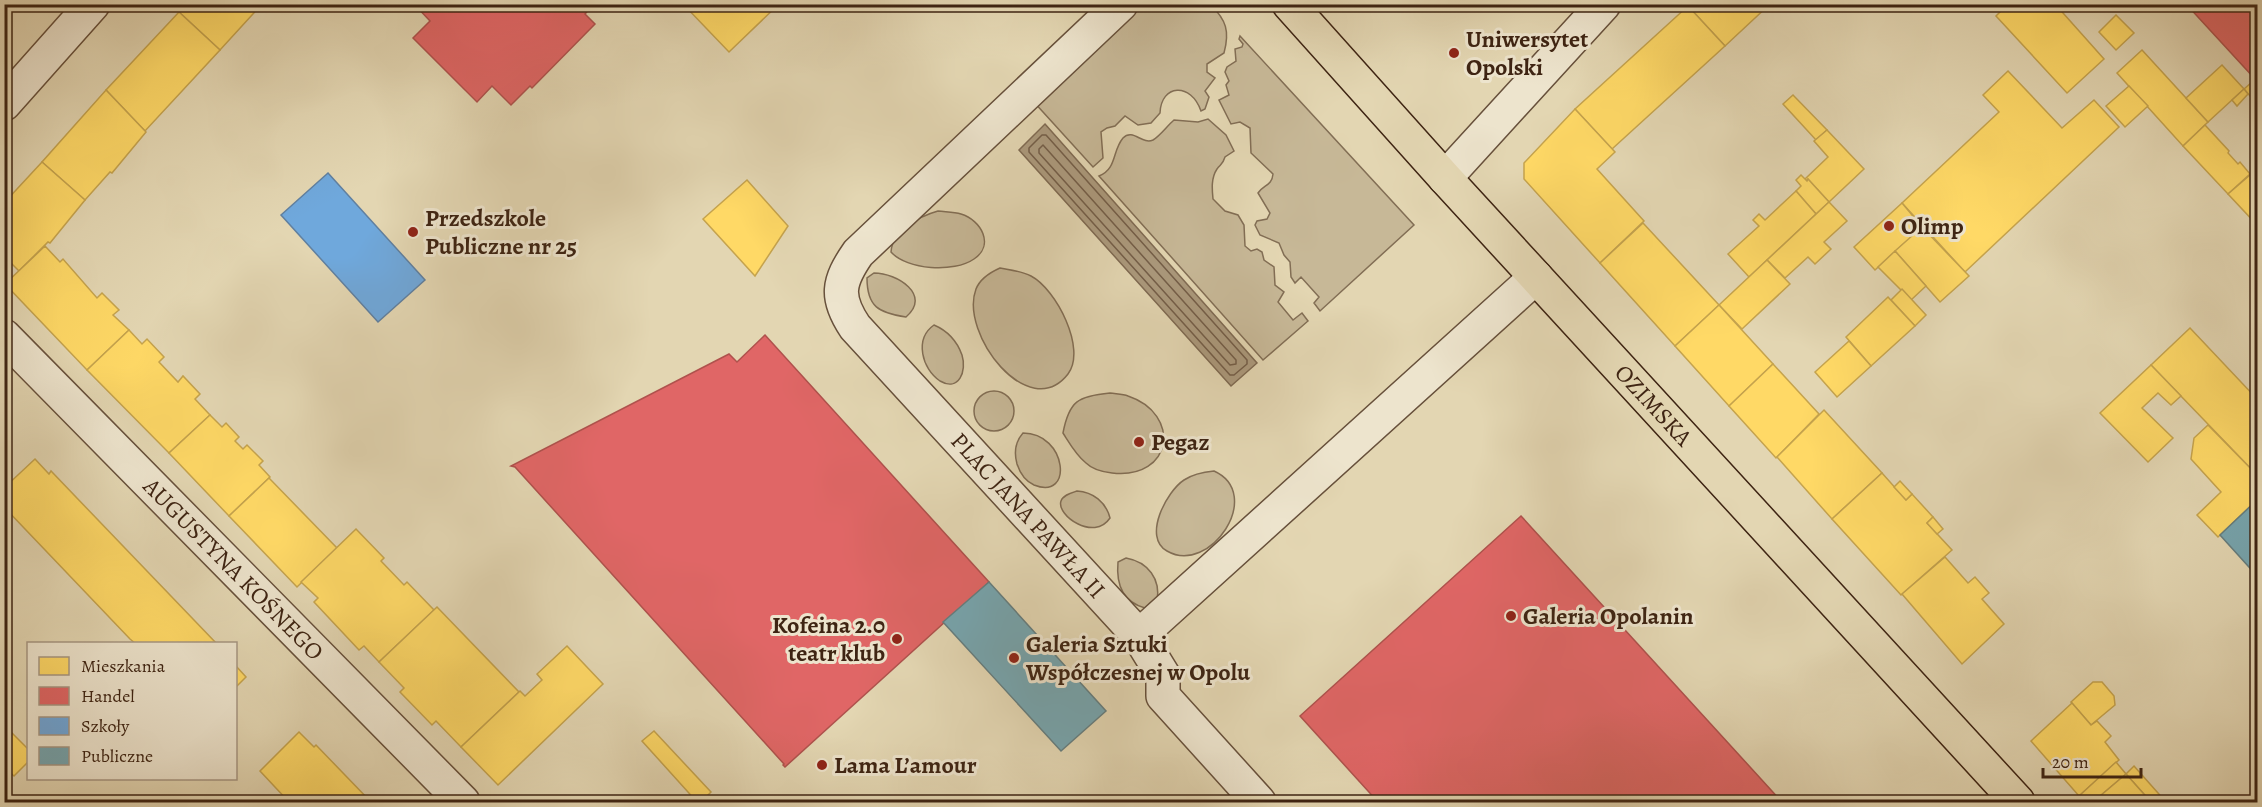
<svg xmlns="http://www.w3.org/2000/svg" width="2262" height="807" font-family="Alegreya,serif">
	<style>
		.green { fill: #c7b897; stroke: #826e55; stroke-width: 1.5 }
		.water { fill: #ab997c; stroke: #7f6a52; stroke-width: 1.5 }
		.homes { fill: #ffd966; stroke: #c5a34d; stroke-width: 1.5 }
		.shops { fill: #e06666; stroke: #af524d; stroke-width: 1.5 }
		.schools { fill: #6fa8dc; stroke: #6080a0; stroke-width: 1.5 }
		.public { fill: #76a5af; stroke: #657e80; stroke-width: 1.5 }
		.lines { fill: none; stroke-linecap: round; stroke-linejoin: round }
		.shore { stroke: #745e48; stroke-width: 1.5 }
		.minor-casing { stroke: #67503b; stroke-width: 36 }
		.major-casing { stroke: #3e2413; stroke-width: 36 }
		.minor { stroke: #ede4cd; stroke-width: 33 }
		.major { stroke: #e3d6b2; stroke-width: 33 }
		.poi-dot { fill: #8f2418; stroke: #ede4cd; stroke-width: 2 }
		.labels { text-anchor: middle; stroke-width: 6; stroke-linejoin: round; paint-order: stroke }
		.poi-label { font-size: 24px; font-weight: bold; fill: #3e2413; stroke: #ede4cd; text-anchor: start }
		.street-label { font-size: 24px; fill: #3e2413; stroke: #ede4cd }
	</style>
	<rect width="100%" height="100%" fill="#e3d6b2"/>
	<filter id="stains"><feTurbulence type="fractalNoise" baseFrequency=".00333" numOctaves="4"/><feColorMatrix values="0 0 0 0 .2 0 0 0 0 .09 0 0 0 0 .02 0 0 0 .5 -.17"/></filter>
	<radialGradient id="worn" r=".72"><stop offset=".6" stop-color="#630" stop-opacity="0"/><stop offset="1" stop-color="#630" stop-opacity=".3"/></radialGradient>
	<!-- green -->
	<g class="green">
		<path d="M1137,5H1211C1226,20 1230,31 1224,53L1207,64V72L1215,78L1205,91L1209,97L1205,109L1201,111C1191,82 1161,84 1160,113L1151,123L1138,125L1125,116L1115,126L1107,128L1101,132L1103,158L1093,167L1033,101Z"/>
		<path d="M1240,36L1414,225L1320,311L1314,303L1319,297L1301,277L1295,283L1291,277L1290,262L1284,255L1279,243L1260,235L1255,225L1257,221L1267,219L1270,213L1258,193C1263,185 1272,186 1273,174L1251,153L1250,128L1240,122L1231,124L1219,100L1229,95L1226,85L1229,81L1225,72L1227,67L1236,61L1235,49L1242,47L1243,44L1239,39Z"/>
		<path d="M1208,119L1226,135L1234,151L1225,157C1223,164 1221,164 1217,169C1211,178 1212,189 1213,199L1225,211L1238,215L1244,225L1245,246L1251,251L1257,249L1262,252L1264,260L1274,267L1275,285L1284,292L1278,302L1293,320L1302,313L1308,321L1263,360L1099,176C1117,169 1112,151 1123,138C1133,128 1142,145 1153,140C1160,136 1167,126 1174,120L1198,122Z"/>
		<path d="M938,211C946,212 954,212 961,214C981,220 995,245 974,259C954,273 907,270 891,252C892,231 920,216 938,211Z"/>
		<path d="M1000,268C1010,270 1021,271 1031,276C1056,289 1087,349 1068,374C1029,424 959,334 976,289C980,279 991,272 1000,268Z"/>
		<path d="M874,273C897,273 932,295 906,317C879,313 867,307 867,278Z"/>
		<path d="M934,325C948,331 957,341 962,355C967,371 959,392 940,381C922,369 914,339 934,325Z"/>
		<circle cx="994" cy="411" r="20"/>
		<path d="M1110,393C1116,394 1123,394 1128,396C1182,414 1173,480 1112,473C1103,472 1092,469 1086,463C1076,455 1070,444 1063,433C1069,401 1078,396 1110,393Z"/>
		<path d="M1023,433C1067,433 1074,501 1034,485C1025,481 1020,473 1017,464C1014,453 1015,442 1023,433Z"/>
		<path d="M1214,471C1265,494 1210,576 1167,551C1142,537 1167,491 1184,480C1193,474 1203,472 1214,471Z"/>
		<path d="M1077,491C1093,492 1106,502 1110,518C1094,542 1056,515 1061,501C1063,495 1071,493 1077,491Z"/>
		<path d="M1126,558C1148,562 1161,579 1157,601L1145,608C1123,602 1116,584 1118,562Z"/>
	</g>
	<!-- water -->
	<path class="water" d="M1045,124L1257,363L1231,386L1019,150Z"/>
	<!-- homes -->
	<g class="homes">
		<path d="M185,4H262L220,50L179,12Z"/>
		<path d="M683,4H779L729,52Z"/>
		<path d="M1690,4H1770L1725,46L1688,6Z"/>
		<path d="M2008,4H2055L2104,59L2067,93L1996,16Z"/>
		<path d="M1688,6L1725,46L1612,149L1575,109Z"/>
		<path d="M179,12L220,50L145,131L106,90Z"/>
		<path d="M2116,15L2134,33L2116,50L2099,32Z"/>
		<path d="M2142,50L2208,122L2183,146L2117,73Z"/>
		<path d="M2222,65L2244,89L2208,122L2186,98Z"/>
		<path d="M2008,71L2062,128L2094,100L2119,127L1965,272L1902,203L1999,112L1983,95Z"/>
		<path d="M2258,77V105L2244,89Z"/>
		<path d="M2129,86L2148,106L2125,127L2106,106Z"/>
		<path d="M2244,89L2248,94L2237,106L2232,100Z"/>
		<path d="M106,90L146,132L112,173L110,172L85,200L42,162Z"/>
		<path d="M1793,95L1827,130L1816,140L1783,104Z"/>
		<path d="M1575,109L1615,152L1597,169L1644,221L1600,263L1524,179V163Z"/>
		<path d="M2205,125L2229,151L2228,153L2238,164L2240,162L2250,174L2228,194L2183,146Z"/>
		<path d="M1827,130L1864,169L1829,202L1808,179L1807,181L1805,179L1828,157L1814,141Z"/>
		<path d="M42,162L85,200L50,243L48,242L19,271L4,256V203Z"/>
		<path d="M1801,175L1807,181L1808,179L1829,202L1816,214L1796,191L1801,186L1796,180Z"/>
		<path d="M2250,175L2258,183V226L2228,194Z"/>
		<path d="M747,180L788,226L755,276L703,219Z"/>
		<path d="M1796,191L1816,214L1749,277L1728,254L1759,226L1753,220L1759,214L1765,220Z"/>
		<path d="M1829,202L1847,221L1824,242L1831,249L1815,264L1808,257L1785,278L1767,260Z"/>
		<path d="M1902,203L1922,227L1875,270L1854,247Z"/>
		<path d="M1643,223L1719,305L1675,346L1600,263Z"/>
		<path d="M1922,227L1969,276L1940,302L1895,251Z"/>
		<path d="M45,246L60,262L63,259L97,298L102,293L119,310L113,315L129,330L87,370L5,284Z"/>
		<path d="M1895,251L1926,286L1911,300L1878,267Z"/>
		<path d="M1767,260L1790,284L1742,329L1719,305Z"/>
		<path d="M1902,289L1926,315L1915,326L1891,300Z"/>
		<path d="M1888,297L1915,326L1871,366L1846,337Z"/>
		<path d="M1719,305L1773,364L1729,406L1675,346Z"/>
		<path d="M2190,328L2258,400V476L2151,365Z"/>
		<path d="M129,330L142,344L147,339L164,357L159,362L178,382L183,376L200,394L195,399L210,415L169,453L87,370Z"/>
		<path d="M1849,341L1871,366L1837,397L1815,372Z"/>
		<path d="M1773,364L1819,414L1776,458L1729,406Z"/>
		<path d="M2151,365L2181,396L2171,405L2158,393L2142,408L2173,438L2148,462L2100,413Z"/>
		<path d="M1824,410L1882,473L1832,519L1777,457Z"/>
		<path d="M210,415L222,427L226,423L239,437L235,441L243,449L247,445L263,461L259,465L270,477L229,516L169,453Z"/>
		<path d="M2208,425L2258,476V499L2218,537L2197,515L2221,492L2191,459L2194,438Z"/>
		<path d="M35,459L49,474L51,471L217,644H136L130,639L4,507V488Z"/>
		<path d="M1882,473L1906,500L1912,494L1933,517L1927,523L1952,550L1901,595L1832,519Z"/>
		<path d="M269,478L337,548L297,587L229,516Z"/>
		<path d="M1900,481L1912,494L1906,500L1894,487Z"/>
		<path d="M1933,517L1943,529L1937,534L1927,523Z"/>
		<path d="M356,529L384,558L381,561L404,585L407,582L434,610L379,662L364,646L359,650L314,602L318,598L301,582Z"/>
		<path d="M1945,557L1968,583L1975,577L1989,593L1982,599L2004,624L1962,664L1902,594Z"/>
		<path d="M437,607L519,692L461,747L436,721L432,725L400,692L404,688L379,662Z"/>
		<path d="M567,646L603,684L498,785L461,747L520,691L525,696L542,680L537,674Z"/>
		<path d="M236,666L246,677L236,687Z"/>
		<path d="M2093,682H2102L2114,696L2115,705L2091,725L2071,702Z"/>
		<path d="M2072,703L2091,725L2097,721L2111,736L2105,742L2119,760L2079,796L2031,741Z"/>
		<path d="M4,725L28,749V762L14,776L4,767Z"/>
		<path d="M654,731L711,792L701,802H697L642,741Z"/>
		<path d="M299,732L314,747L316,745L371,802H289L260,771Z"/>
		<path d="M2116,762L2126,774L2093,802H2084L2079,796Z"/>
		<path d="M2134,766L2166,802H2151L2126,774Z"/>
		<path d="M2126,774L2151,802H2093Z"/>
	</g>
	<!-- shops -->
	<g class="shops">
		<path d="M414,4H594L585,14L595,24L532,88L530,86L511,105L492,86L477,102L413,38L430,21Z"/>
		<path d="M2186,4H2258V77L2255,79Z"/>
		<path d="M765,335L989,582L785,767L783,765L784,764L515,467L511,466L729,354L737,362Z"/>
		<path d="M1521,516L1782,802H1378L1300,716Z"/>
	</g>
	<!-- schools -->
	<path class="schools" d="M328,173L425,280L378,322L281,215Z"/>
	<!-- public -->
	<g class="public">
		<path d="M2258,499V577L2220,535Z"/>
		<path d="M989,582L1106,711L1061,751L943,622Z"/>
	</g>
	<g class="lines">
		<!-- shore -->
		<g class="shore">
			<path d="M1042,135H1046L1247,360V364L1234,375H1230L1029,152V148Z"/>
			<path d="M1043,145L1236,360V364L1230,365L1039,153V149Z"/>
		</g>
		<!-- minor casing -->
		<g class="minor-casing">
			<g id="minor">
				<path id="s1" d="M1121,4L858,253C838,282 835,297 855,327L1139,636L1163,675V696L1259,802"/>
				<path d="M4,104L93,4"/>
				<path d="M1445,178L1604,4"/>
				<path id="s2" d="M4,336L463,802"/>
				<path d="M1139,636L1536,277"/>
			</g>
		</g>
		<!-- major casing -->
		<g class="major-casing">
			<g id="major">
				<path id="s3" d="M1289,4L1445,178L2018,802"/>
			</g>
		</g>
		<!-- minor -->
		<use href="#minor" class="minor"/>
		<!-- major -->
		<use href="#major" class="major"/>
	</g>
	<!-- markers -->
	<g class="poi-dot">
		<circle cx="1454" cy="53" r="6"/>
		<circle cx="1889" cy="226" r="6"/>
		<circle cx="413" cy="232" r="6"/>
		<circle cx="1139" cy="442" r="6"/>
		<circle cx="1511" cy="616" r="6"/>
		<circle cx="897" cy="639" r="6"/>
		<circle cx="1014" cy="658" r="6"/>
		<circle cx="822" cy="765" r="6"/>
	</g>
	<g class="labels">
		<!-- poi labels -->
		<g class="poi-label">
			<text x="1466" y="47">Uniwersytet<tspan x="1466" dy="28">Opolski</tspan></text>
			<text x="425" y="226">Przedszkole<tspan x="425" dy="28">Publiczne nr 25</tspan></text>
			<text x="1901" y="234">Olimp</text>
			<text x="1151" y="450">Pegaz</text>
			<text x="1523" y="624">Galeria Opolanin</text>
			<text x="885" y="633" text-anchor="end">Kofeina 2.0<tspan x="885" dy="28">teatr klub</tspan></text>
			<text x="1026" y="652">Galeria Sztuki<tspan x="1026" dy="28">Współczesnej w Opolu</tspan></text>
			<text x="834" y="773">Lama L’amour</text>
		</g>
		<!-- street labels -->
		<g class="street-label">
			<text dy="8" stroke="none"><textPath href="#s3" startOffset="542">OZIMSKA</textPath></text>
			<text dy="8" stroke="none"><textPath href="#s1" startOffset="699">PLAC JANA PAWŁA II</textPath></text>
			<text dy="8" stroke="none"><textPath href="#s2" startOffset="327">AUGUSTYNA KOŚNEGO</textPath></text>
		</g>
	</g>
	<!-- margin -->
	<rect width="2262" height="807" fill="none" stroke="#e3d6b2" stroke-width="24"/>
	<rect x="6" y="6" width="2250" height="795" fill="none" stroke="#3e2413" stroke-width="3"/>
	<rect x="12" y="12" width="2238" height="783" fill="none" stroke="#3e2413" stroke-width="1.5"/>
	<!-- legend -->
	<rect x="27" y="642" width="210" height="138" fill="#ede4cd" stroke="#a79783" stroke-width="1.5"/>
	<rect x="39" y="657" width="30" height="18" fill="#ffd966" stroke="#a79783" stroke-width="1.5"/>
	<text x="81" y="672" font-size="18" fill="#3e2413">Mieszkania</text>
	<rect x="39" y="687" width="30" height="18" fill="#e06666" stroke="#a79783" stroke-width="1.5"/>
	<text x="81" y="702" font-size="18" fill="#3e2413">Handel</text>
	<rect x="39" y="717" width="30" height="18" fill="#6fa8dc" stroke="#a79783" stroke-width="1.5"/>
	<text x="81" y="732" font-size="18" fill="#3e2413">Szkoły</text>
	<rect x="39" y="747" width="30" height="18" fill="#76a5af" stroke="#a79783" stroke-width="1.5"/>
	<text x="81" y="762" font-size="18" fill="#3e2413">Publiczne</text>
	<!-- scale -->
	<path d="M2043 768v9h98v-9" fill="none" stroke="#3e2413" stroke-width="3"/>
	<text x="2052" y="768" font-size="18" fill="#3e2413" stroke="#ede4cd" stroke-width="4.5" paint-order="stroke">20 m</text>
	<rect width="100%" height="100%" filter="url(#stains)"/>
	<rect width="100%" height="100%" fill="url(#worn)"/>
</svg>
